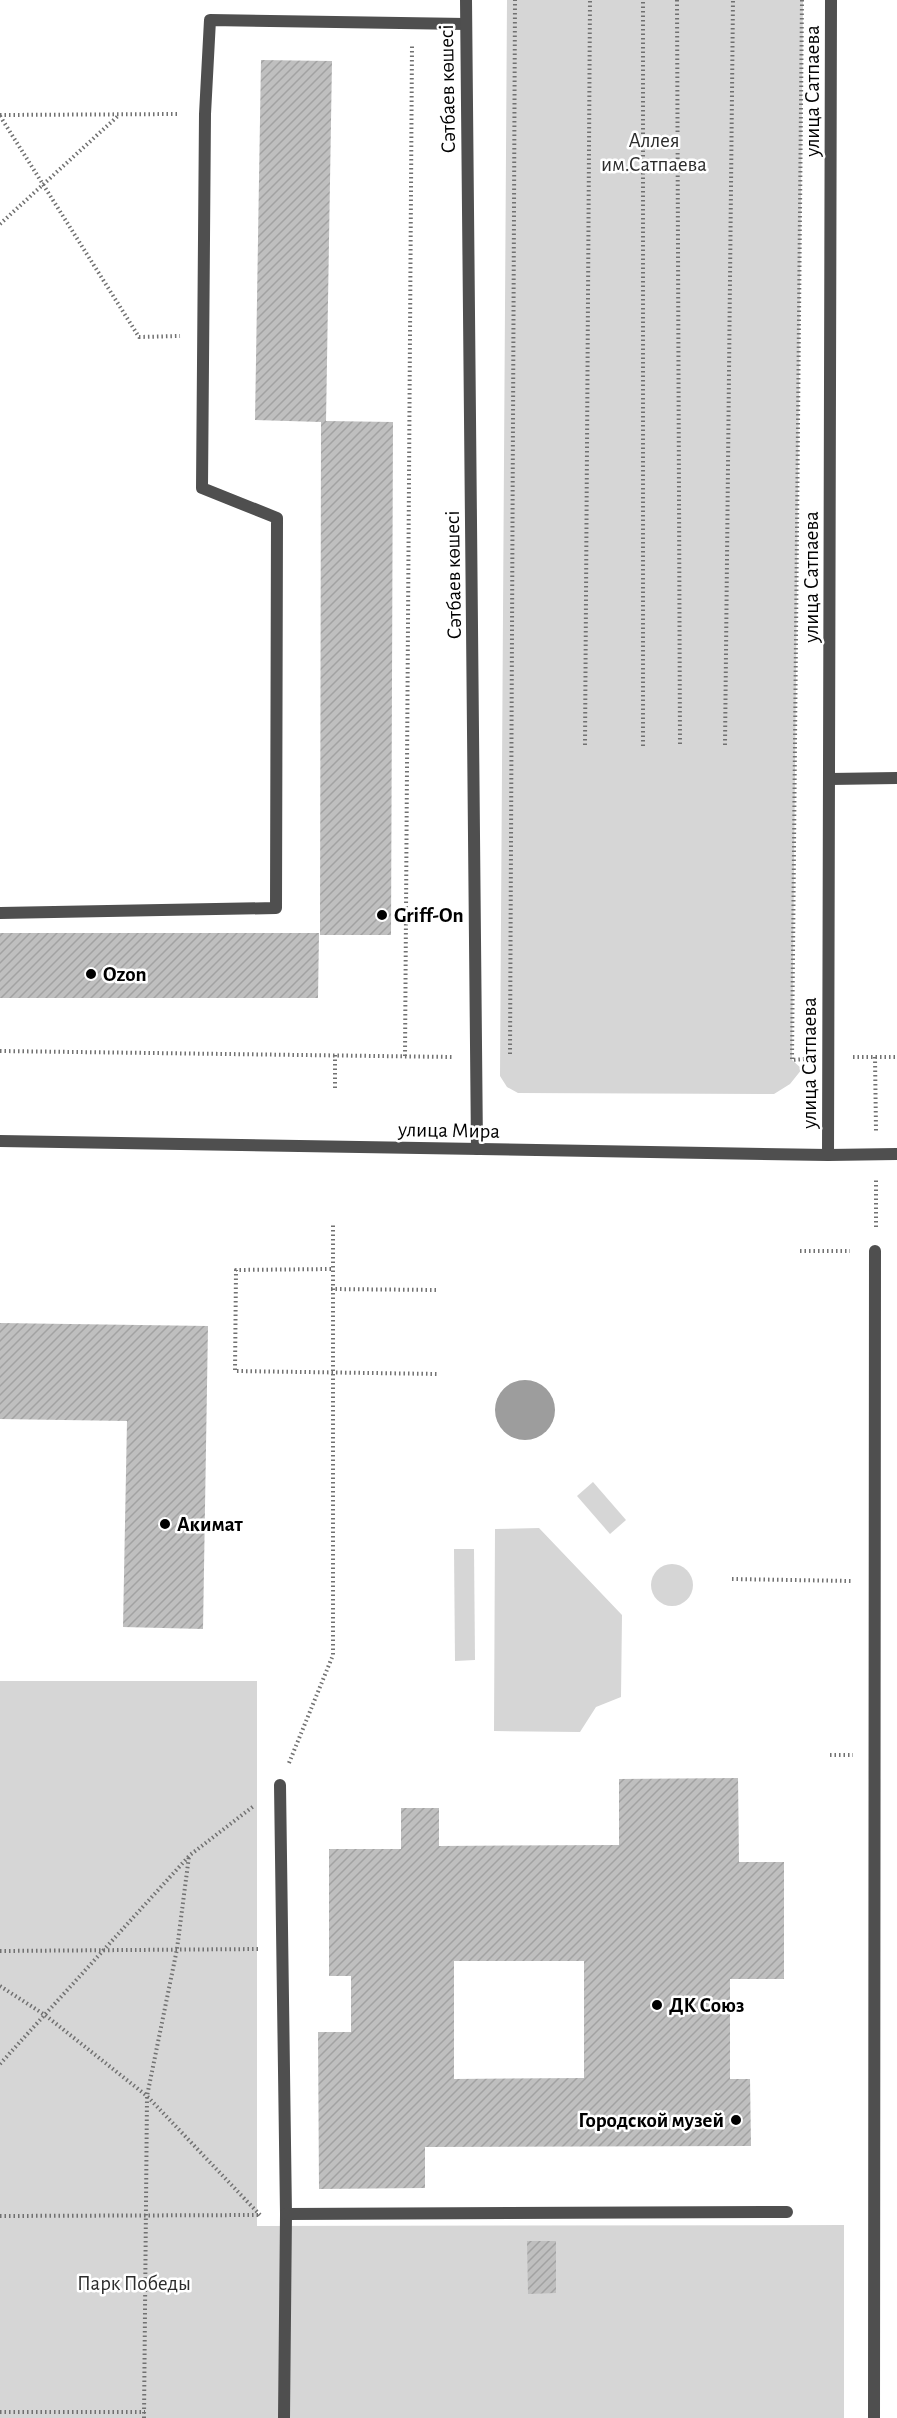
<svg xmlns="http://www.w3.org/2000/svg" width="897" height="2418" font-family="'Alegreya Sans',sans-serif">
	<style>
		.green { fill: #d6d6d6 }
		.water { fill: #9d9d9d }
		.building { fill: url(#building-hatch); fill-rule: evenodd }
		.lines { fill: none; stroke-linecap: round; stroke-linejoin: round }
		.path { stroke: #717171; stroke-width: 4; stroke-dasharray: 1.5 3; stroke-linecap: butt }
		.service { stroke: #4f4f4f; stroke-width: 12 }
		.pedestrian { stroke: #4f4f4f; stroke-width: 12 }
		.minor { stroke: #4f4f4f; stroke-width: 12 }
		.tertiary { stroke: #4f4f4f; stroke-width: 12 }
		.poi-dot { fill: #000; stroke: #fff; stroke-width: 2 }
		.labels { text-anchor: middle; stroke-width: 5; stroke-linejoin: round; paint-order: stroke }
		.street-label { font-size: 21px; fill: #000; stroke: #fff }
		.park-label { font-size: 21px; fill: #2d2d2d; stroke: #fff }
		.poi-label { font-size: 21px; font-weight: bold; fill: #000; stroke: #fff; text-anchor: start }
	</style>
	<defs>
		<pattern id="building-hatch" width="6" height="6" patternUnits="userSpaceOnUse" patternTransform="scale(1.5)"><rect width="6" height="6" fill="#bfbfbf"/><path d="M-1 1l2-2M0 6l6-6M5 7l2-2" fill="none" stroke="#a2a2a2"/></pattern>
	</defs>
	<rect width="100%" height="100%" fill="#fff"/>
	<!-- green -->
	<g class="green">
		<path d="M507,0H803L792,1060L802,1069L790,1084L774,1094L518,1093L507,1087L500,1076Z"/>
		<path d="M593,1482L626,1520L610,1534L577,1496Z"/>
		<path d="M539,1528L622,1615L621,1697L596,1707L580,1732L494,1731L495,1529Z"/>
		<path d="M454,1549H474L475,1660L455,1661Z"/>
		<circle cx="672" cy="1585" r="21"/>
		<path d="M0,1681H257V2226L844,2225V2418H0Z"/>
	</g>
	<!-- water -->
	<circle class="water" cx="525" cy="1410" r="30"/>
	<!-- building -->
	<g class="building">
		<path d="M261,60L332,61L326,421L393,422L391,935H320L321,422L255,420Z"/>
		<path d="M0,933H319L318,998H0Z"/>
		<path d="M0,1323L208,1326L203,1629L123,1627L127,1421L0,1419Z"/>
		<path d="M738,1778L739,1862H784V1979H730V2079H750L751,2146L425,2147V2188L319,2189L318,2032H351V1976H329V1849H401V1808H439V1846L619,1845V1779ZM454,1961H584V2078L454,2079Z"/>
		<path d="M527,2241H556V2293L528,2294Z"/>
	</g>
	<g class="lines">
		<!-- path -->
		<g class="path">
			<path d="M677,0L680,746"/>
			<path d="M802,0L792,1060L806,1059"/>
			<path d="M0,115L180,114"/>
			<path d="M0,116L139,337L180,336"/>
			<path d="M0,224L119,115"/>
			<path d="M585,745L590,0"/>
			<path d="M725,745L733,0"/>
			<path d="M643,746V0"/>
			<path d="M0,1051L452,1057"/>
			<path d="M510,1054L515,0"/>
			<path d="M335,1055V1089"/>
			<path d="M405,1056L412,46"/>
			<path d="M853,1057H897"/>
			<path d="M875,1057L876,1131"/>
			<path d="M876,1227V1178"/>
			<path d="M800,1251H850"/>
			<path d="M331,1269L236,1270L235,1371L438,1374"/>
			<path d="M331,1289L438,1290"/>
			<path d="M732,1579L851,1581"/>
			<path d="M830,1755H853"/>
			<path d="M289,1763L333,1655V1224"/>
			<path d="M0,1951L260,1949"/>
			<path d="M0,1986L45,2015L147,2096L260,2215"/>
			<path d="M0,2064L190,1855L255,1805"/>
			<path d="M0,2216L260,2215"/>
			<path d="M0,2412H145"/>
			<path d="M144,2418L147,2096L177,1949L189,1856"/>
		</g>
		<!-- service -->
		<g class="service">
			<path d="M830,779L897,778"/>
			<path d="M0,913L276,908L277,518L202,488L205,114L210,20L466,24"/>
			<path d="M280,1785L286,2214L284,2418"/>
			<path d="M286,2214L787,2212"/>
		</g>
		<!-- pedestrian -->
		<path class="pedestrian" d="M874,2418L875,1251"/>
		<!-- minor -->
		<g class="minor">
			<path d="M466,0L477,1149"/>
			<path d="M828,1155L831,0"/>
		</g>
		<!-- tertiary -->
		<path class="tertiary" d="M0,1141L828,1155L897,1154"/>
	</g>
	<!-- markers -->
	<g class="poi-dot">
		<circle cx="382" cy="915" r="6"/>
		<circle cx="91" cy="974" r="6"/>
		<circle cx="165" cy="1524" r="6"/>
		<circle cx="657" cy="2005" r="6"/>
		<circle cx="736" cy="2120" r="6"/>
	</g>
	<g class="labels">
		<!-- street labels -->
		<g class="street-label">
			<text transform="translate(447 89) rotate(-91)" y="7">Сәтбаев көшесі</text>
			<text transform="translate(812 91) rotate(-90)" y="7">улица Сатпаева</text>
			<text transform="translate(453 575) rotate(-91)" y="7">Сәтбаев көшесі</text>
			<text transform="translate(811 577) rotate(-90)" y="7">улица Сатпаева</text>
			<text transform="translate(809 1063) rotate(-90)" y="7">улица Сатпаева</text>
			<text transform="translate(449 1130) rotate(1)" y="7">улица Мира</text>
		</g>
		<!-- park labels -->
		<g class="park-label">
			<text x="654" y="147">Аллея<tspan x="654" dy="24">им.Сатпаева</tspan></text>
			<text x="134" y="2290">Парк Победы</text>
		</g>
		<!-- poi labels -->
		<g class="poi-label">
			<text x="394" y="922">Griff-On</text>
			<text x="103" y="981">Ozon</text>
			<text x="177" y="1531">Акимат</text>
			<text x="669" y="2012">ДК Союз</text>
			<text x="724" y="2127" text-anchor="end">Городской музей</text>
		</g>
	</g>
</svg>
